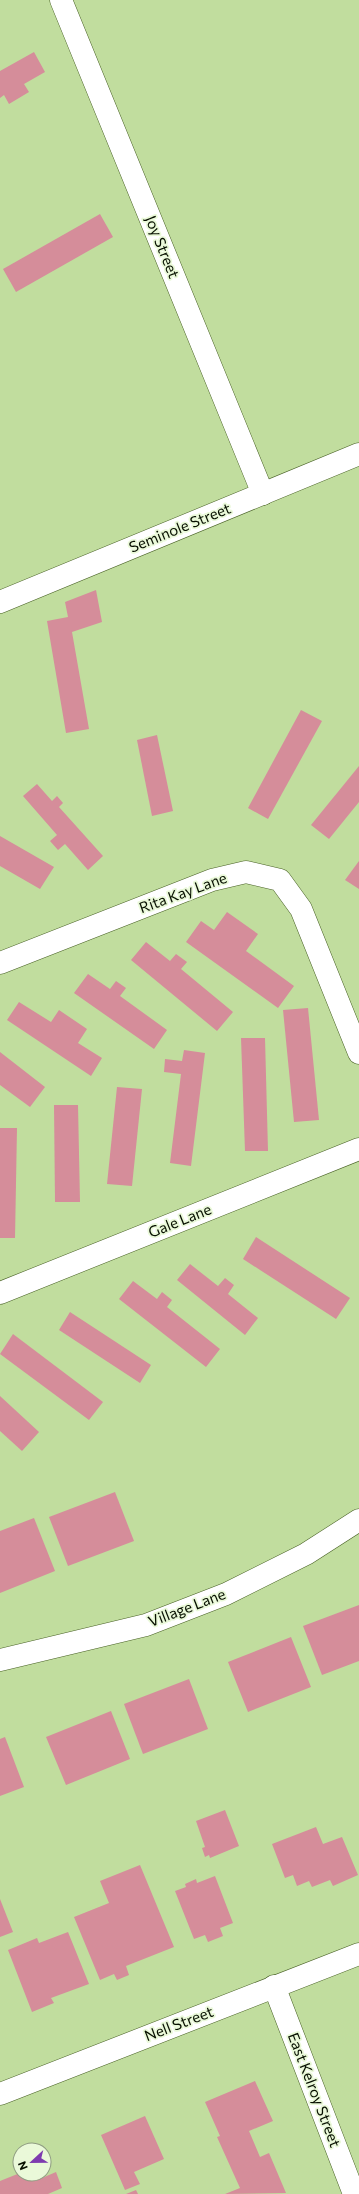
<svg xmlns="http://www.w3.org/2000/svg" width="359" height="2194" font-family="Commissioner,sans-serif">
	<style>
		.building { fill: #d58d9a }
		.lines { fill: none; stroke-linecap: round; stroke-linejoin: round }
		.minor-casing { stroke: #496126; stroke-width: 23 }
		.minor { stroke: #fff; stroke-width: 22 }
		.labels { text-anchor: middle; stroke-width: 3.5; stroke-linejoin: round; paint-order: stroke }
		.street-label { font-size: 15px; fill: #071000; stroke: #eaf9d9 }
	</style>
	<rect width="100%" height="100%" fill="#c1dd9e"/>
	<!-- building -->
	<g class="building">
		<path d="M34,52L45,72L24,84L29,92L9,104L4,95L0,98V71Z"/>
		<path d="M100,214L113,237L16,292L3,269Z"/>
		<path d="M96,590L102,622L72,632L89,729L66,733L47,621L68,617L65,602Z"/>
		<path d="M301,710L322,721L268,819L248,808Z"/>
		<path d="M157,735L173,811L152,816L137,740Z"/>
		<path d="M359,766V802L329,839L311,825Z"/>
		<path d="M37,784L52,801L57,796L63,803L59,807L103,856L88,870L65,844L58,850L50,841L57,835L23,796Z"/>
		<path d="M0,836L54,867L40,889L0,866Z"/>
		<path d="M359,861V889L345,880Z"/>
		<path d="M227,912L258,934L246,951L294,986L278,1008L186,942L201,921L214,930Z"/>
		<path d="M146,942L170,961L176,954L187,962L181,969L233,1012L217,1031L131,960Z"/>
		<path d="M88,974L110,989L116,981L126,988L120,996L167,1030L154,1049L74,993Z"/>
		<path d="M19,1002L51,1022L59,1010L87,1029L78,1043L102,1058L91,1076L7,1020Z"/>
		<path d="M308,1008L319,1120L294,1122L283,1010Z"/>
		<path d="M241,1038H265L268,1151H245Z"/>
		<path d="M184,1050L205,1053L191,1166L170,1163L181,1074L164,1072L165,1059L182,1061Z"/>
		<path d="M0,1052L45,1087L30,1107L0,1085Z"/>
		<path d="M117,1087L142,1089L132,1186L107,1184Z"/>
		<path d="M54,1105H78L80,1202H55Z"/>
		<path d="M0,1128H17L15,1238H0Z"/>
		<path d="M256,1237L350,1298L336,1319L243,1259Z"/>
		<path d="M190,1264L218,1286L225,1278L234,1285L228,1294L258,1318L245,1335L177,1280Z"/>
		<path d="M133,1281L157,1299L162,1292L172,1300L167,1307L220,1349L206,1367L119,1299Z"/>
		<path d="M70,1312L151,1365L140,1383L59,1330Z"/>
		<path d="M13,1334L103,1402L89,1420L0,1354Z"/>
		<path d="M0,1396L39,1432L22,1451L0,1431Z"/>
		<path d="M115,1492L134,1541L68,1566L49,1517Z"/>
		<path d="M34,1518L55,1571L0,1593V1531Z"/>
		<path d="M359,1605V1661L322,1675L303,1626Z"/>
		<path d="M291,1637L311,1687L248,1712L228,1662Z"/>
		<path d="M189,1679L208,1729L143,1754L124,1704Z"/>
		<path d="M111,1711L130,1759L66,1785L46,1737Z"/>
		<path d="M5,1737L24,1787L0,1796V1739Z"/>
		<path d="M225,1810L239,1846L210,1858L209,1855L205,1857L202,1848L205,1847L196,1821Z"/>
		<path d="M316,1827L323,1844L342,1837L358,1875L333,1886L330,1880L312,1887L309,1881L297,1886L293,1875L285,1878L272,1844Z"/>
		<path d="M140,1865L174,1947L126,1966L129,1975L117,1980L114,1974L100,1980L74,1917L109,1903L100,1881Z"/>
		<path d="M215,1876L233,1923L220,1928L223,1936L208,1942L205,1935L194,1939L175,1891L186,1887L185,1884L196,1879L197,1883Z"/>
		<path d="M0,1899L13,1932L0,1937Z"/>
		<path d="M68,1932L89,1984L51,1998L54,2003L32,2012L8,1950L37,1938L39,1943Z"/>
		<path d="M255,2081L273,2121L249,2131L260,2157L269,2153L286,2193L225,2194L240,2188L217,2137L220,2136L205,2102Z"/>
		<path d="M145,2116L164,2159L134,2172L140,2184L125,2190L101,2135Z"/>
		<path d="M56,2172L62,2188L48,2194H0V2181L20,2173L41,2174L42,2178Z"/>
		<path d="M136,2190L138,2194H126Z"/>
	</g>
	<g class="lines">
		<!-- minor casing -->
		<g class="minor-casing">
			<g id="minor">
				<path d="M61,0L263,494"/>
				<path d="M0,602L359,454"/>
				<path d="M0,963L212,880L246,872L280,880L301,909L359,1053"/>
				<path d="M0,1293L359,1149"/>
				<path d="M0,1660L146,1625L226,1594L306,1554L359,1520"/>
				<path d="M274,1986L354,2194"/>
				<path d="M0,2094L359,1954"/>
			</g>
		</g>
		<!-- minor -->
		<use href="#minor" class="minor"/>
	</g>
	<g class="labels">
		<!-- street labels -->
		<g class="street-label">
			<text transform="translate(162 247) rotate(68)" y="5">Joy Street</text>
			<text transform="translate(180 528) rotate(-22)" y="5">Seminole Street</text>
			<text transform="translate(183 893) rotate(-20)" y="5">Rita Kay Lane</text>
			<text transform="translate(180 1221) rotate(-22)" y="5">Gale Lane</text>
			<text transform="translate(187 1608) rotate(-21)" y="5">Village Lane</text>
			<text transform="translate(179 2024) rotate(-21)" y="5">Nell Street</text>
			<text transform="translate(314 2090) rotate(69)" y="5">East Kelroy Street</text>
		</g>
	</g>
	<!-- north arrow -->
	<g transform="translate(32 2162) rotate(248)"><circle r="19" fill="#eaf9d9" stroke="#8f9c82"/>
	<path d="M0-3L7 15L0 10L-7 15Z" fill="#7e3baf"/>
	<text y="-6" font-size="11" font-weight="bold" text-anchor="middle" fill="#071000">N</text>
	</g>
</svg>
